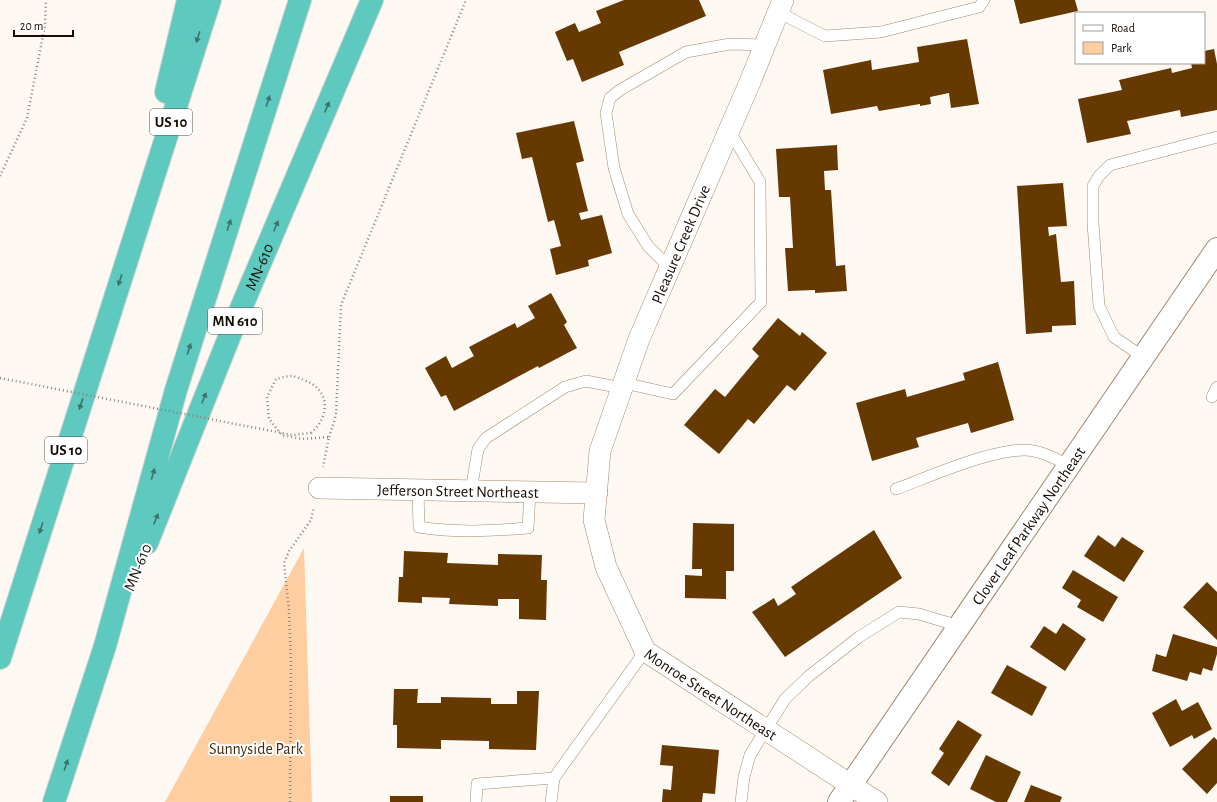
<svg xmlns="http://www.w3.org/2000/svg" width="1217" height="802" font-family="'Alegreya Sans',sans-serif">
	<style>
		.green { fill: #fecda0 }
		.building { fill: #653900 }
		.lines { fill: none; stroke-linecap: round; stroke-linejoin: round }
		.service-casing { stroke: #a4886f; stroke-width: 12 }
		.minor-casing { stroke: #a4886f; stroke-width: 22 }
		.tertiary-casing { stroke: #a4886f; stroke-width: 24 }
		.motorway-casing { stroke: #d5d3d2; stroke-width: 24 }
		.path { stroke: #8b847d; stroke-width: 2.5; stroke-dasharray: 1 3; stroke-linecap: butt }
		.service { stroke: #fff; stroke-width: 11 }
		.minor { stroke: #fff; stroke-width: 21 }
		.tertiary { stroke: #fff; stroke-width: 22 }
		.motorway { stroke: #5ec9be; stroke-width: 22 }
		.path-bridge { stroke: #8b847d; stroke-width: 2.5; stroke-dasharray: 1 3; stroke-linecap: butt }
		.oneway { fill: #3d746a }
		.labels { text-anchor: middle; stroke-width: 4; stroke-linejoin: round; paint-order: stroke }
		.shield { fill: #fff; stroke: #5a544f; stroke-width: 1 }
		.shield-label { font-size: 15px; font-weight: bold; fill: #140b03 }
		.street-label { font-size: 16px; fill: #140b03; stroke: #fff }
		.park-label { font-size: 16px; fill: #472c11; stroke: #fff }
	</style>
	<rect width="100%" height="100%" fill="#fef8f2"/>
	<!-- green -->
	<path class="green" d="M304,548L312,802H165Z"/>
	<!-- building -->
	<g class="building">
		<path d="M624,0H699L706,16L619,52L624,65L582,82L573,59L567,61L555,32L575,23L579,32L601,23L596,11Z"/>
		<path d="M1014,0H1075L1078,11L1020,24Z"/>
		<path d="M967,39L979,104L951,108L949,93L930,97L931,104L920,106V104L879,111L877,106L831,114L823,70L871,60L872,70L919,62L917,47Z"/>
		<path d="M1214,49L1217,64V110L1181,117L1180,110L1127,121L1131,134L1087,143L1078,99L1122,90L1119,80L1171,68L1172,73L1192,68L1191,63H1204V51Z"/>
		<path d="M574,121L584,161L576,163L588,211L579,213L581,220L602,215L612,253L588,260L589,266L556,275L550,249L561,246L554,220L548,222L532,157L522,159L516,133Z"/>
		<path d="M837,145L838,170L824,171L825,190H831L836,266L845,265L847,291L815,293V290L788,291L785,248H793L790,197H779L776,149Z"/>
		<path d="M1063,183L1067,226L1048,227L1049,236L1056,234L1061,282L1074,281L1076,325L1052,326V332L1026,334L1017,186Z"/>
		<path d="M551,293L567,322L564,325L577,348L539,368L538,366L454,411L446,395L441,397L425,368L446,356L452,368L474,356L469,347L515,323L517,328L535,318L528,306Z"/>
		<path d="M778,318L800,336L802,332L827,353L795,391L787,385L754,424L748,419L719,454L684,425L715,389L725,397L759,356L752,349Z"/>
		<path d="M998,362L1014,420L971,433L968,423L916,438L919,447L872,461L856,403L905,389L907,397L965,380L963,373Z"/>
		<path d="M693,523L734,524V571H726V599L685,598V575L702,576V569H692Z"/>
		<path d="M874,530L902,578L785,657L752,612L774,598L778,606L796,594L791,587Z"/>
		<path d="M1098,535L1115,547L1122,537L1144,551L1124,582L1084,556Z"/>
		<path d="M404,551L448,553L447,563L498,565V554L542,555L541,580H547L546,620L519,619V599H498V606L449,604L450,598L422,597V603L398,602L399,577H403Z"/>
		<path d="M1073,570L1118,597L1103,622L1077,607L1081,600L1062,588Z"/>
		<path d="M1207,582L1217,592V640L1183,607Z"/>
		<path d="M1063,623L1086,639L1065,671L1030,647L1044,626L1056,634Z"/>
		<path d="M1173,634L1217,647V654L1212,671L1203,668L1201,675L1190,672L1187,681L1152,671L1156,654L1166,657Z"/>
		<path d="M1007,665L1047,687L1032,716L991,693Z"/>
		<path d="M394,689H418L417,703H441V697L491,698V704H517V691H539L536,750L489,749V741L441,740V749L397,748V725H393Z"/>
		<path d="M1176,699L1182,711L1198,702L1212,729L1194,739L1192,735L1170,747L1152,713Z"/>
		<path d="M958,720L982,735L949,786L931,773L944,753L939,749Z"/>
		<path d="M1214,737L1217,740V783L1207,794L1182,769Z"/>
		<path d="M662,745L719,750L715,794L703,793L702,802H662L663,789L671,790L673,766L660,765Z"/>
		<path d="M986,755L1021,772L1007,802H996L970,789Z"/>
		<path d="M1031,785L1062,797L1060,802H1024Z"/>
		<rect x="390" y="796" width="33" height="6"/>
	</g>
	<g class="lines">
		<!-- service casing -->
		<g class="service-casing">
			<g id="service">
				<path d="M778,12L825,36L881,32L979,7L984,0"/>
				<path d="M669,267L648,246L628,214L614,168L606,113L610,98L620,90L686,52L730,44L765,45"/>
				<path d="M1143,357L1114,337L1099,306L1093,223V186L1099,176L1110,165L1217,137"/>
				<path d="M624,383L673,394L761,302L760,182L729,130"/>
				<path d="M1212,397L1217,387"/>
				<path d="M896,489C929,477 1002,444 1034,451C1046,453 1058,460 1068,465"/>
				<path d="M418,490L419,527C455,533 492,531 528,528L530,492"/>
				<path d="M471,491L478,449L486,438L565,387L586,381L622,388"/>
				<path d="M476,802L477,784L554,778L645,651"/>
				<path d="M551,802L554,778"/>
				<path d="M741,802L744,777L750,755L785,699L809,676L859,637L899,612L919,614L959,626"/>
			</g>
		</g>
		<!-- minor casing -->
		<g class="minor-casing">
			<g id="minor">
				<path id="s1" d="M783,0L750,82L639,339L600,451L594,520L606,567L645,651L877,802"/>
				<path id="s2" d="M319,488L597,493"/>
			</g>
		</g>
		<!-- tertiary casing -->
		<g class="tertiary-casing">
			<g id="tertiary">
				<path id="s3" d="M839,802L1217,249"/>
			</g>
		</g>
		<!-- motorway casing -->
		<g class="motorway-casing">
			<g id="motorway">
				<path d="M166,92L188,0"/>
				<path id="s4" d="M147,543L236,320L372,0"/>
				<path d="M0,658L210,0"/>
				<path d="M54,802L105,646L176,390L300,0"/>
			</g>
		</g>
		<!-- path -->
		<g class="path">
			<path d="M0,176L27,118L45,25L46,0"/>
			<path d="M311,433C331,416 330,388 303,380C300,378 295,376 291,376C286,376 281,378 276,379L267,397L269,419L282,435L302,439L329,437L323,467"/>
			<path d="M329,437L336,415L341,305L466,0"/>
			<path d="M290,802L291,661L289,610L284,563L289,551L311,520L314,507"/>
		</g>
		<!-- service -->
		<use href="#service" class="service"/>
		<!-- minor -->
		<use href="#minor" class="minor"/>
		<!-- tertiary -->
		<use href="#tertiary" class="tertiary"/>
		<!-- motorway -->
		<use href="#motorway" class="motorway"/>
		<!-- path-bridge -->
		<path class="path-bridge" d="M0,378L292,435L311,433"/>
	</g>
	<!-- one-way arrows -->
	<defs><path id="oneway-solid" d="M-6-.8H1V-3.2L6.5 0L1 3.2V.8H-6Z"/></defs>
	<g class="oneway">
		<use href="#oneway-solid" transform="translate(198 37) rotate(108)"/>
		<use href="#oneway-solid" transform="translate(268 101) rotate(-72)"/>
		<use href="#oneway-solid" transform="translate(327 107) rotate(-67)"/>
		<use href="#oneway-solid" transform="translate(229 225) rotate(-72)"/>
		<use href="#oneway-solid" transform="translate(276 226) rotate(-67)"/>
		<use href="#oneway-solid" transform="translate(120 280) rotate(108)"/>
		<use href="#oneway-solid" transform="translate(189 349) rotate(-72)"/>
		<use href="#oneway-solid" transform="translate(204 398) rotate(-68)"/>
		<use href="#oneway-solid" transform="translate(81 404) rotate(108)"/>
		<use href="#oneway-solid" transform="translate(153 474) rotate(-74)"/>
		<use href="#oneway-solid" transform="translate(156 519) rotate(-68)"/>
		<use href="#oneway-solid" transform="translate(41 528) rotate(108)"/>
		<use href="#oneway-solid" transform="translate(66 765) rotate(-72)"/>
	</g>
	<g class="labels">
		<!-- shield labels -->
		<g class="shield">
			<rect x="150" y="109" width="42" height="26" rx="3"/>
			<rect x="208" y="308" width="54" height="26" rx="3"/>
			<rect x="45" y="437" width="42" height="26" rx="3"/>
		</g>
		<g class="shield-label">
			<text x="171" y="127">US 10</text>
			<text x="235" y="326">MN 610</text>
			<text x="66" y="455">US 10</text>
		</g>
		<!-- street labels -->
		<g class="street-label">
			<text transform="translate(680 244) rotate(-67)" y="6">Pleasure Creek Drive</text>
			<text dy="6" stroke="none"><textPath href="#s4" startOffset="298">MN-610</textPath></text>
			<text dy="6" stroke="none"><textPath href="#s2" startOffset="139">Jefferson Street Northeast</textPath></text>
			<text dy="6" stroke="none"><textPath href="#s3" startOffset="335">Clover Leaf Parkway Northeast</textPath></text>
			<text transform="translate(137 567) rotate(-68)" y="6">MN-610</text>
			<text dy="6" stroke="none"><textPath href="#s1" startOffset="776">Monroe Street Northeast</textPath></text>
		</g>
		<!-- park labels -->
		<g class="park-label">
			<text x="256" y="754">Sunnyside Park</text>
		</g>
	</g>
	<!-- legend -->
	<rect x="1075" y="12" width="130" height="52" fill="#ffffff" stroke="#a19d9a"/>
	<rect x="1083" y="25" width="20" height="6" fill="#ffffff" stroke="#a19d9a"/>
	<text x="1111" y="32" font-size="12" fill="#140b03">Road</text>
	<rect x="1083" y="42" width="20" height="12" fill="#fecda0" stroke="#a19d9a"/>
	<text x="1111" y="52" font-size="12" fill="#140b03">Park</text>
	<!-- scale -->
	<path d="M14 30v6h59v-6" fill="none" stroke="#140b03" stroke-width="2"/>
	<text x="20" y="30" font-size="12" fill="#140b03" stroke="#ffffff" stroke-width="3" paint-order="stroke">20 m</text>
</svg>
